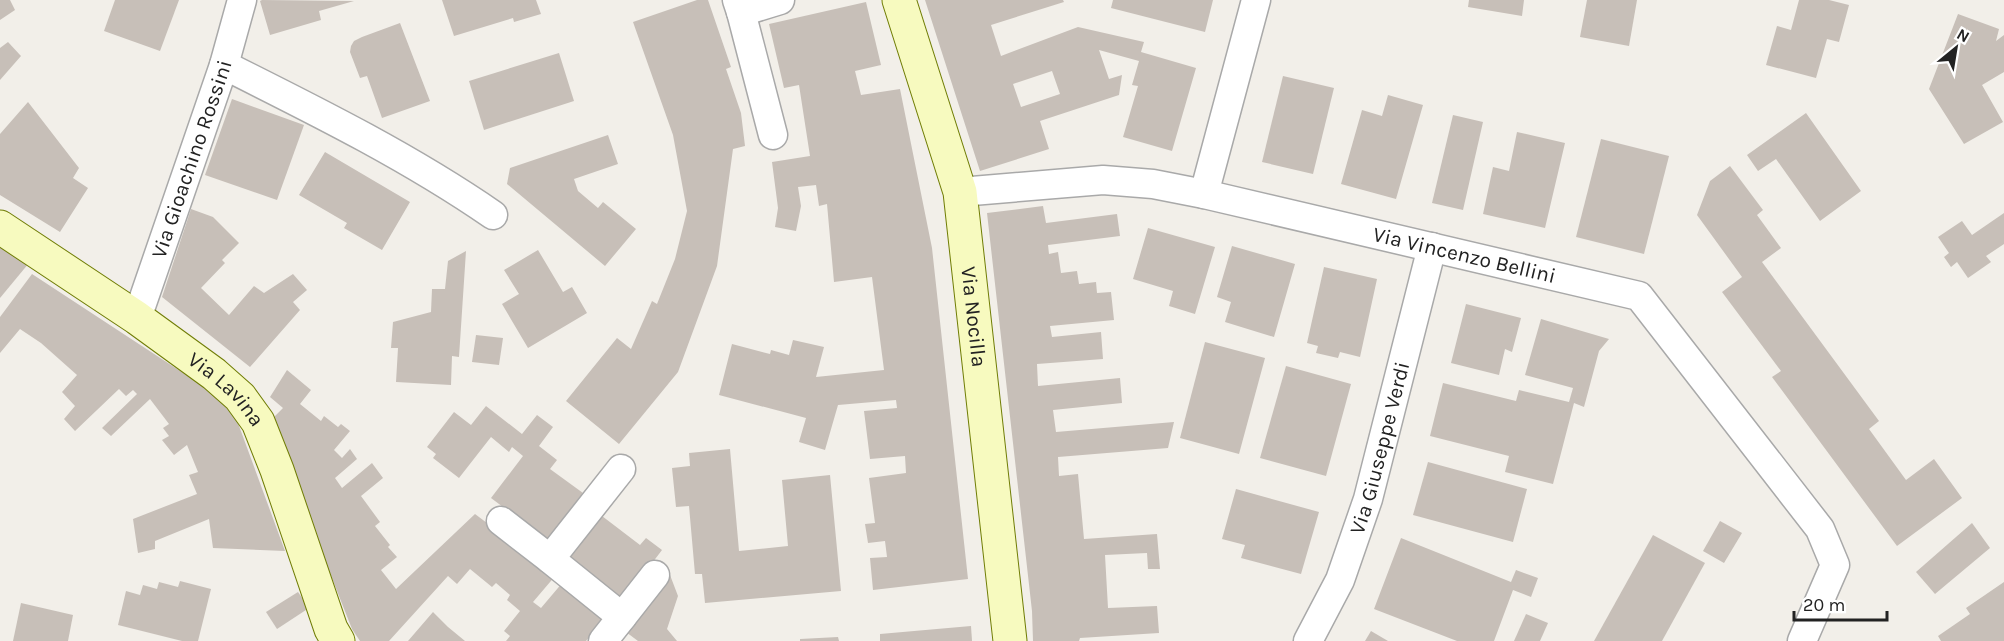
<svg xmlns="http://www.w3.org/2000/svg" width="2004" height="641" font-family="Karla,sans-serif">
	<style>
		.building { fill: #c7bfb8; fill-rule: evenodd }
		.lines { fill: none; stroke-linecap: round; stroke-linejoin: round }
		.street-casing { stroke: #a9a9a9; stroke-width: 31 }
		.secondary-casing { stroke: #707d05; stroke-width: 35 }
		.street { stroke: #fff; stroke-width: 28 }
		.secondary { stroke: #f7fabf; stroke-width: 33 }
		.labels { text-anchor: middle; stroke-width: 4.5; stroke-linejoin: round; paint-order: stroke }
		.street-label { font-size: 21px; fill: #222; stroke: #fff }
	</style>
	<rect width="100%" height="100%" fill="#f2efe9"/>
	<!-- building -->
	<g class="building">
		<path d="M0,0H10L15,10L0,20Z"/>
		<path d="M115,0H179L160,51L104,31Z"/>
		<path d="M442,0H536L541,14L514,22L513,18L454,36Z"/>
		<path d="M697,0H708L731,67L726,69L741,113L745,146L733,149L717,266L678,372L619,444L566,401L617,338L631,349L652,301L657,304L675,259L687,211L673,135L633,22Z"/>
		<path d="M925,0H1063L1064,2L991,25L1001,56L1078,27L1144,42L1141,52L1196,68L1172,151L1123,137L1138,86L1132,85L1139,61L1099,50L1109,79L1122,75L1119,95L1040,121L1049,149L980,171ZM1052,71L1060,94L1021,107L1013,84Z"/>
		<path d="M1113,0H1213L1205,32L1111,8Z"/>
		<path d="M1469,0H1524L1522,16L1468,7Z"/>
		<path d="M1587,0H1637L1629,46L1580,37Z"/>
		<path d="M1799,0H1829L1849,5L1839,42L1827,39L1816,78L1766,65L1777,26L1791,30Z"/>
		<path d="M260,1L262,0L354,1L319,11L321,20L270,35Z"/>
		<path d="M866,2L881,65L855,71L861,95L900,89L932,248L968,579L873,590L870,558L887,557L885,541L868,543L865,524L875,523L869,478L906,473L905,456L870,459L864,411L897,408L896,400L838,405L825,450L799,442L806,418L719,395L732,344L770,354L771,350L789,355L793,340L824,347L816,377L884,370L872,277L834,282L827,204L819,206L816,185L798,187L801,206L796,231L775,227L778,208L772,162L810,156L799,85L784,88L769,24Z"/>
		<path d="M1958,14L1999,29L1996,41L2004,35V72L1982,85L2003,122L1964,144L1929,89Z"/>
		<path d="M400,23L430,101L382,118L367,76L360,78L350,52L351,46L354,41L362,37Z"/>
		<path d="M8,42L21,56L0,80V48Z"/>
		<path d="M559,53L574,101L484,130L469,81Z"/>
		<path d="M1283,76L1334,88L1313,174L1262,162Z"/>
		<path d="M1388,95L1423,105L1396,199L1341,184L1362,110L1382,116Z"/>
		<path d="M232,99L304,125L277,200L205,175Z"/>
		<path d="M28,102L79,168L73,178L88,188L60,232L0,195V134Z"/>
		<path d="M1806,113L1861,191L1820,221L1776,159L1758,171L1747,155Z"/>
		<path d="M1453,115L1483,122L1463,210L1432,203Z"/>
		<path d="M1517,132L1565,143L1545,228L1483,214L1493,167L1509,171Z"/>
		<path d="M608,135L618,164L574,179L578,191L598,208L603,202L636,229L605,266L507,184L510,168Z"/>
		<path d="M1601,139L1669,156L1644,254L1576,237Z"/>
		<path d="M325,152L410,202L382,250L344,228L347,223L299,195Z"/>
		<path d="M1730,166L1763,210L1757,215L1781,248L1762,262L1879,421L1869,429L1906,480L1934,459L1962,498L1897,546L1772,377L1781,371L1722,292L1742,277L1697,215L1710,181Z"/>
		<path d="M1043,206L1046,223L1117,214L1120,236L1048,245L1049,254L1058,252L1061,273L1077,271L1079,284L1096,282L1097,293L1111,292L1114,320L1050,326L1052,337L1101,332L1103,359L1037,364L1038,386L1120,378L1122,403L1053,410L1056,432L1174,422L1168,448L1058,457L1059,476L1078,474L1084,539L1157,534L1160,569H1148L1147,553L1105,555L1108,608L1157,606L1159,633L1080,638L1079,641H1033L1032,611L987,213Z"/>
		<path d="M191,209L213,217L239,243L222,260L225,263L201,288L229,315L254,286L264,293L293,274L307,290L293,302L300,310L250,367L162,297Z"/>
		<path d="M2004,213V244L1986,256L1991,262L1968,278L1957,262L1951,267L1944,257L1949,253L1938,237L1962,221L1972,235Z"/>
		<path d="M1148,228L1215,247L1195,314L1169,306L1173,291L1133,279Z"/>
		<path d="M0,246L29,263L0,298Z"/>
		<path d="M1232,246L1295,264L1274,337L1225,322L1231,302L1217,297Z"/>
		<path d="M538,250L563,292L572,287L587,313L528,348L502,304L519,294L504,270Z"/>
		<path d="M466,251L459,357L452,356L451,385L396,382L398,348H391L393,322L431,312L432,289H445L448,261Z"/>
		<path d="M1324,267L1377,279L1360,357L1340,352L1338,358L1316,353L1318,346L1307,343Z"/>
		<path d="M32,274L203,386L235,415L285,551L213,548L209,519L155,541V549L138,553L133,519L197,494L189,475L198,472L187,445L174,455L162,440L169,436L163,428L169,424L150,399L111,436L102,428L137,394L133,390L126,396L119,389L75,431L64,419L75,406L62,392L77,375L41,343L20,329L0,353V317Z"/>
		<path d="M1466,304L1521,318L1512,352L1505,349L1499,375L1451,363Z"/>
		<path d="M1541,319L1609,339L1599,351L1584,407L1574,403L1553,484L1505,472L1509,456L1430,436L1443,383L1516,401L1519,390L1569,402L1573,388L1525,375Z"/>
		<path d="M476,335L503,338L499,365L472,362Z"/>
		<path d="M1205,342L1265,358L1239,454L1180,438Z"/>
		<path d="M1286,366L1351,384L1326,476L1260,458Z"/>
		<path d="M287,370L311,390L300,404L321,421L324,416L338,427L341,424L350,431L334,450L342,458L350,449L357,459L335,478L342,488L372,463L383,478L361,496L380,522L375,526L390,545L388,547L397,557L381,570L396,589L475,514L556,575L533,602L541,608L563,582L605,616L586,641H506L510,636L504,631L520,611L507,600L510,595L496,583L492,587L470,569L457,584L448,576L389,641H360L352,629L270,421L283,408L270,397Z"/>
		<path d="M486,406L522,434L537,415L553,427L539,446L557,460L550,469L583,493L547,540L491,498L523,456L512,447L509,452L491,437L459,478L433,458L436,454L427,447L454,412L471,425Z"/>
		<path d="M730,449L739,551L788,546L782,480L830,475L841,591L705,603L702,574H695L689,506L676,507L672,468L690,466L689,453Z"/>
		<path d="M1428,462L1527,489L1513,542L1413,515Z"/>
		<path d="M1236,489L1319,512L1301,574L1241,558L1245,545L1222,539Z"/>
		<path d="M602,516L640,545L646,538L662,550L621,604L566,562Z"/>
		<path d="M1720,521L1742,533L1724,563L1703,551Z"/>
		<path d="M1972,523L1990,548L1935,594L1916,572Z"/>
		<path d="M1653,535L1705,563L1662,641H1594Z"/>
		<path d="M1401,538L1511,582L1516,570L1538,578L1531,597L1513,590L1494,641H1457L1374,609Z"/>
		<path d="M670,575L678,596L667,629L677,641H638L626,632Z"/>
		<path d="M180,581L211,589L198,641H182L118,625L126,591L140,595L143,585L157,589L159,582L178,587Z"/>
		<path d="M2004,582V641H1941L1938,636L1970,614L1966,608Z"/>
		<path d="M298,592L309,608L277,629L266,612Z"/>
		<path d="M21,603L73,615L68,641H13Z"/>
		<path d="M433,612L448,627L465,641H408Z"/>
		<path d="M1526,614L1548,623L1540,641H1514Z"/>
		<path d="M971,626L972,641H880V634Z"/>
		<path d="M1371,631L1388,641H1365Z"/>
		<path d="M838,637L839,641H800V639Z"/>
	</g>
	<g class="lines">
		<!-- street casing -->
		<g class="street-casing">
			<g id="street">
				<path d="M737,0L741,12L780,0"/>
				<path d="M741,12L773,135"/>
				<path d="M224,65C316,111 409,157 493,215"/>
				<path id="s1" d="M960,192L1103,180L1153,184L1204,194L1639,296L1820,529L1835,565L1802,641"/>
				<path d="M1204,194L1256,0"/>
				<path id="s2" d="M137,318L224,65L242,0"/>
				<path d="M501,521L550,559"/>
				<path d="M622,617L655,575"/>
				<path d="M603,641L622,617L550,559L621,469"/>
				<path id="s3" d="M1308,641L1340,580L1368,499L1432,247"/>
			</g>
		</g>
		<!-- secondary casing -->
		<g class="secondary-casing">
			<g id="secondary">
				<path id="s4" d="M899,0L960,192L1010,641"/>
				<path id="s5" d="M0,227L137,318L214,374L240,397L258,422L277,470L331,629L338,641"/>
			</g>
		</g>
		<!-- street -->
		<use href="#street" class="street"/>
		<!-- secondary -->
		<use href="#secondary" class="secondary"/>
	</g>
	<g class="labels">
		<!-- street labels -->
		<g class="street-label">
			<text dy="7" stroke="none"><textPath href="#s2" startOffset="168">Via Gioachino Rossini</textPath></text>
			<text dy="7" stroke="none"><textPath href="#s1" startOffset="513">Via Vincenzo Bellini</textPath></text>
			<text dy="7" stroke="none"><textPath href="#s4" startOffset="327">Via Nocilla</textPath></text>
			<text dy="7" stroke="none"><textPath href="#s5" startOffset="279">Via Lavina</textPath></text>
			<text dy="7" stroke="none"><textPath href="#s3" startOffset="207">Via Giuseppe Verdi</textPath></text>
		</g>
	</g>
	<!-- north arrow -->
	<g transform="translate(1956 48) rotate(30)" stroke="#ffffff" stroke-width="4.5" paint-order="stroke">
	<path d="M0-4.5L10 22L0 15L-10 22Z" fill="#222222"/>
	<text y="-9" font-size="16" font-weight="bold" text-anchor="middle" fill="#222222">N</text>
	</g>
	<!-- scale -->
	<path d="M1794 611v9h93v-9" fill="none" stroke="#222222" stroke-width="3"/>
	<text x="1803" y="611" font-size="18" fill="#222222" stroke="#ffffff" stroke-width="4.5" paint-order="stroke">20 m</text>
</svg>
